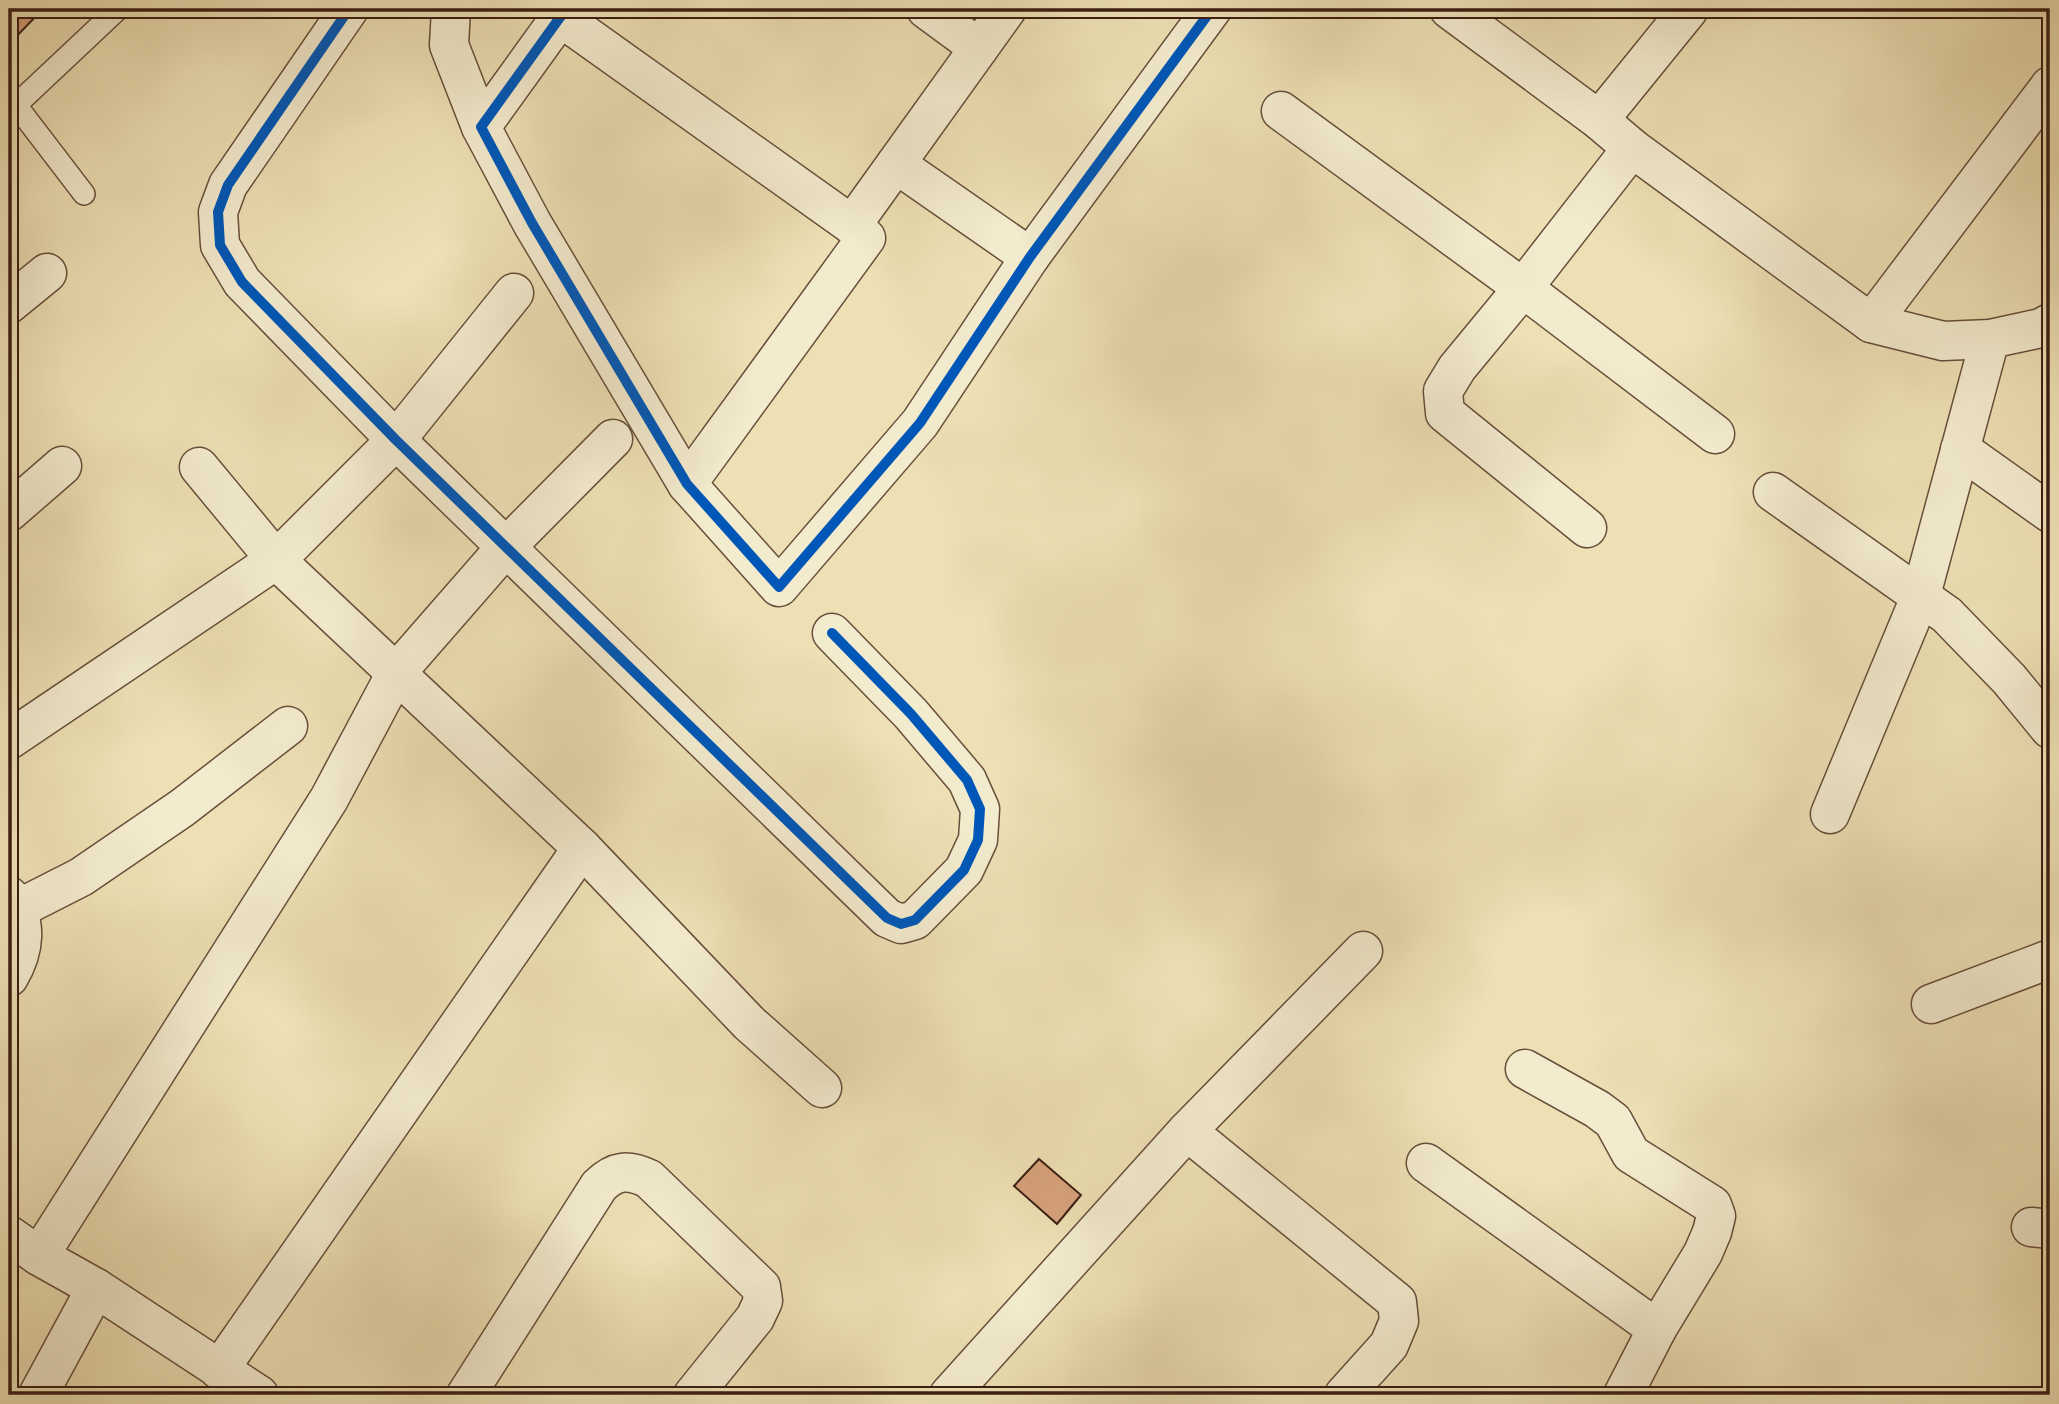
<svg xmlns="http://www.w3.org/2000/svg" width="2059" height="1404" font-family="Alegreya,serif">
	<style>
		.building { fill: #d6a27c; stroke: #3b1e13; stroke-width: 2 }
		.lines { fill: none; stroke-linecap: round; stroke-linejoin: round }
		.service-casing { stroke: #684e3b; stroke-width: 24 }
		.minor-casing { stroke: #684e3b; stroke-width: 41 }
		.service { stroke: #f3ebce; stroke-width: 21 }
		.minor { stroke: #f3ebce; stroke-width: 38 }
		.cycleway-casing { stroke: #f3ebce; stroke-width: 15 }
		.cycleway { stroke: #0057b8; stroke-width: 10 }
	</style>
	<rect width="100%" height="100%" fill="#ede0b4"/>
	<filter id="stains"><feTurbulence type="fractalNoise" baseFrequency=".00286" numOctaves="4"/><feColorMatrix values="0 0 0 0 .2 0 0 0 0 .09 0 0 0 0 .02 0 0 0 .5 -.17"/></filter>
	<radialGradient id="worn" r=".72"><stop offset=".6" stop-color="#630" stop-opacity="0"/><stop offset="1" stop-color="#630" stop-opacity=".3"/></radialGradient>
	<!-- building -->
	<g class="building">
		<path d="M9,9H43L9,44Z"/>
		<path d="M1039,1159L1081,1195L1057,1224L1014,1186Z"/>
	</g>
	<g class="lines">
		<!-- service casing -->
		<g class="service-casing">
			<g id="service">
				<path d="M9,96L84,194"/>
				<path d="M16,105L118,9"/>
			</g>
		</g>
		<!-- minor casing -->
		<g class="minor-casing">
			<g id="minor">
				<path d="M349,9L228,185L218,212L220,245L242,282L396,440L887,918L901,924L915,920L964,870L978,840L980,809L967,780L911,714L832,633"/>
				<path d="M451,9L449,45L481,127"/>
				<path d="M566,9L481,127L532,223L687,484L779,587L920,423L1030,257L1212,9"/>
				<path d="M926,9L979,48"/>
				<path d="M1449,9L1599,120L1632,148L1871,323L1943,341L1990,339L2041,328L2050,323"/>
				<path d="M560,17L852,225"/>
				<path d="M1281,111L1523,288L1715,434"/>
				<path d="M1599,120L1689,9"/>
				<path d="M896,164L1030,257"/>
				<path d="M9,304L47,273"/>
				<path d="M1871,323L2050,86"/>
				<path d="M1960,449L2050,513"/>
				<path d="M199,467L276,560L582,848L749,1023L822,1088"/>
				<path d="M687,484L866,238L852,225L1007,9"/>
				<path d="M1773,492L1947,615L2009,679L2050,729"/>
				<path d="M9,512L62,466"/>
				<path d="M1587,528L1445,413L1443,391L1457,368L1523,288L1632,148"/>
				<path d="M9,740L276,560L396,440L514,293"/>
				<path d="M1830,814L1921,595L1990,339"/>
				<path d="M9,896C28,922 25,950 9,977"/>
				<path d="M18,909L81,877L182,808L288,726"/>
				<path d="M1931,1004L2050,959"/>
				<path d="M1525,1069L1597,1109L1613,1121L1631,1154L1712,1205L1716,1216L1712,1232L1703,1253L1657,1329L1623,1395"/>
				<path d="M1187,1131L1397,1302L1399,1321L1389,1345L1344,1395"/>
				<path d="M1426,1163L1657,1329"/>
				<path d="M2031,1227L2050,1229"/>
				<path d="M9,1235L39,1256L96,1288L259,1395"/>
				<path d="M39,1256L329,799L396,673L506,547L613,439"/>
				<path d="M219,1370L582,848"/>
				<path d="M38,1395L96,1288"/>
				<path d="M466,1395L599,1186C615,1170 628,1169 649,1179L761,1287L763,1301L755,1318L693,1395"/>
				<path d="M949,1395L1187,1131L1363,951"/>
			</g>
		</g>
		<!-- service -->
		<use href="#service" class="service"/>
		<!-- minor -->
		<use href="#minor" class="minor"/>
		<!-- cycleway casing -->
		<g class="cycleway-casing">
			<g id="cycleway">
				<path d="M349,9L228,185L218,212L220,245L242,282L396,440L887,918L901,924L915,920L964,870L978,840L980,809L967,780L911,714L832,633"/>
				<path d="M566,9L481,127L532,223L687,484L779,587L920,423L1030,257L1212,9"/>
			</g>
		</g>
		<!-- cycleway -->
		<use href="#cycleway" class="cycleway"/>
	</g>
	<!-- margin -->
	<rect width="2059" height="1404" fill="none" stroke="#ede0b4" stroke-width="35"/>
	<rect x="10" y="10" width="2038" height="1383" fill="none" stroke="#3b1e13" stroke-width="3.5"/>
	<rect x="18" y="18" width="2024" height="1369" fill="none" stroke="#3b1e13" stroke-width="2"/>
	<rect width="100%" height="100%" filter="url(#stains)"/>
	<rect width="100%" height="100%" fill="url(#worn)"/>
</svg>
